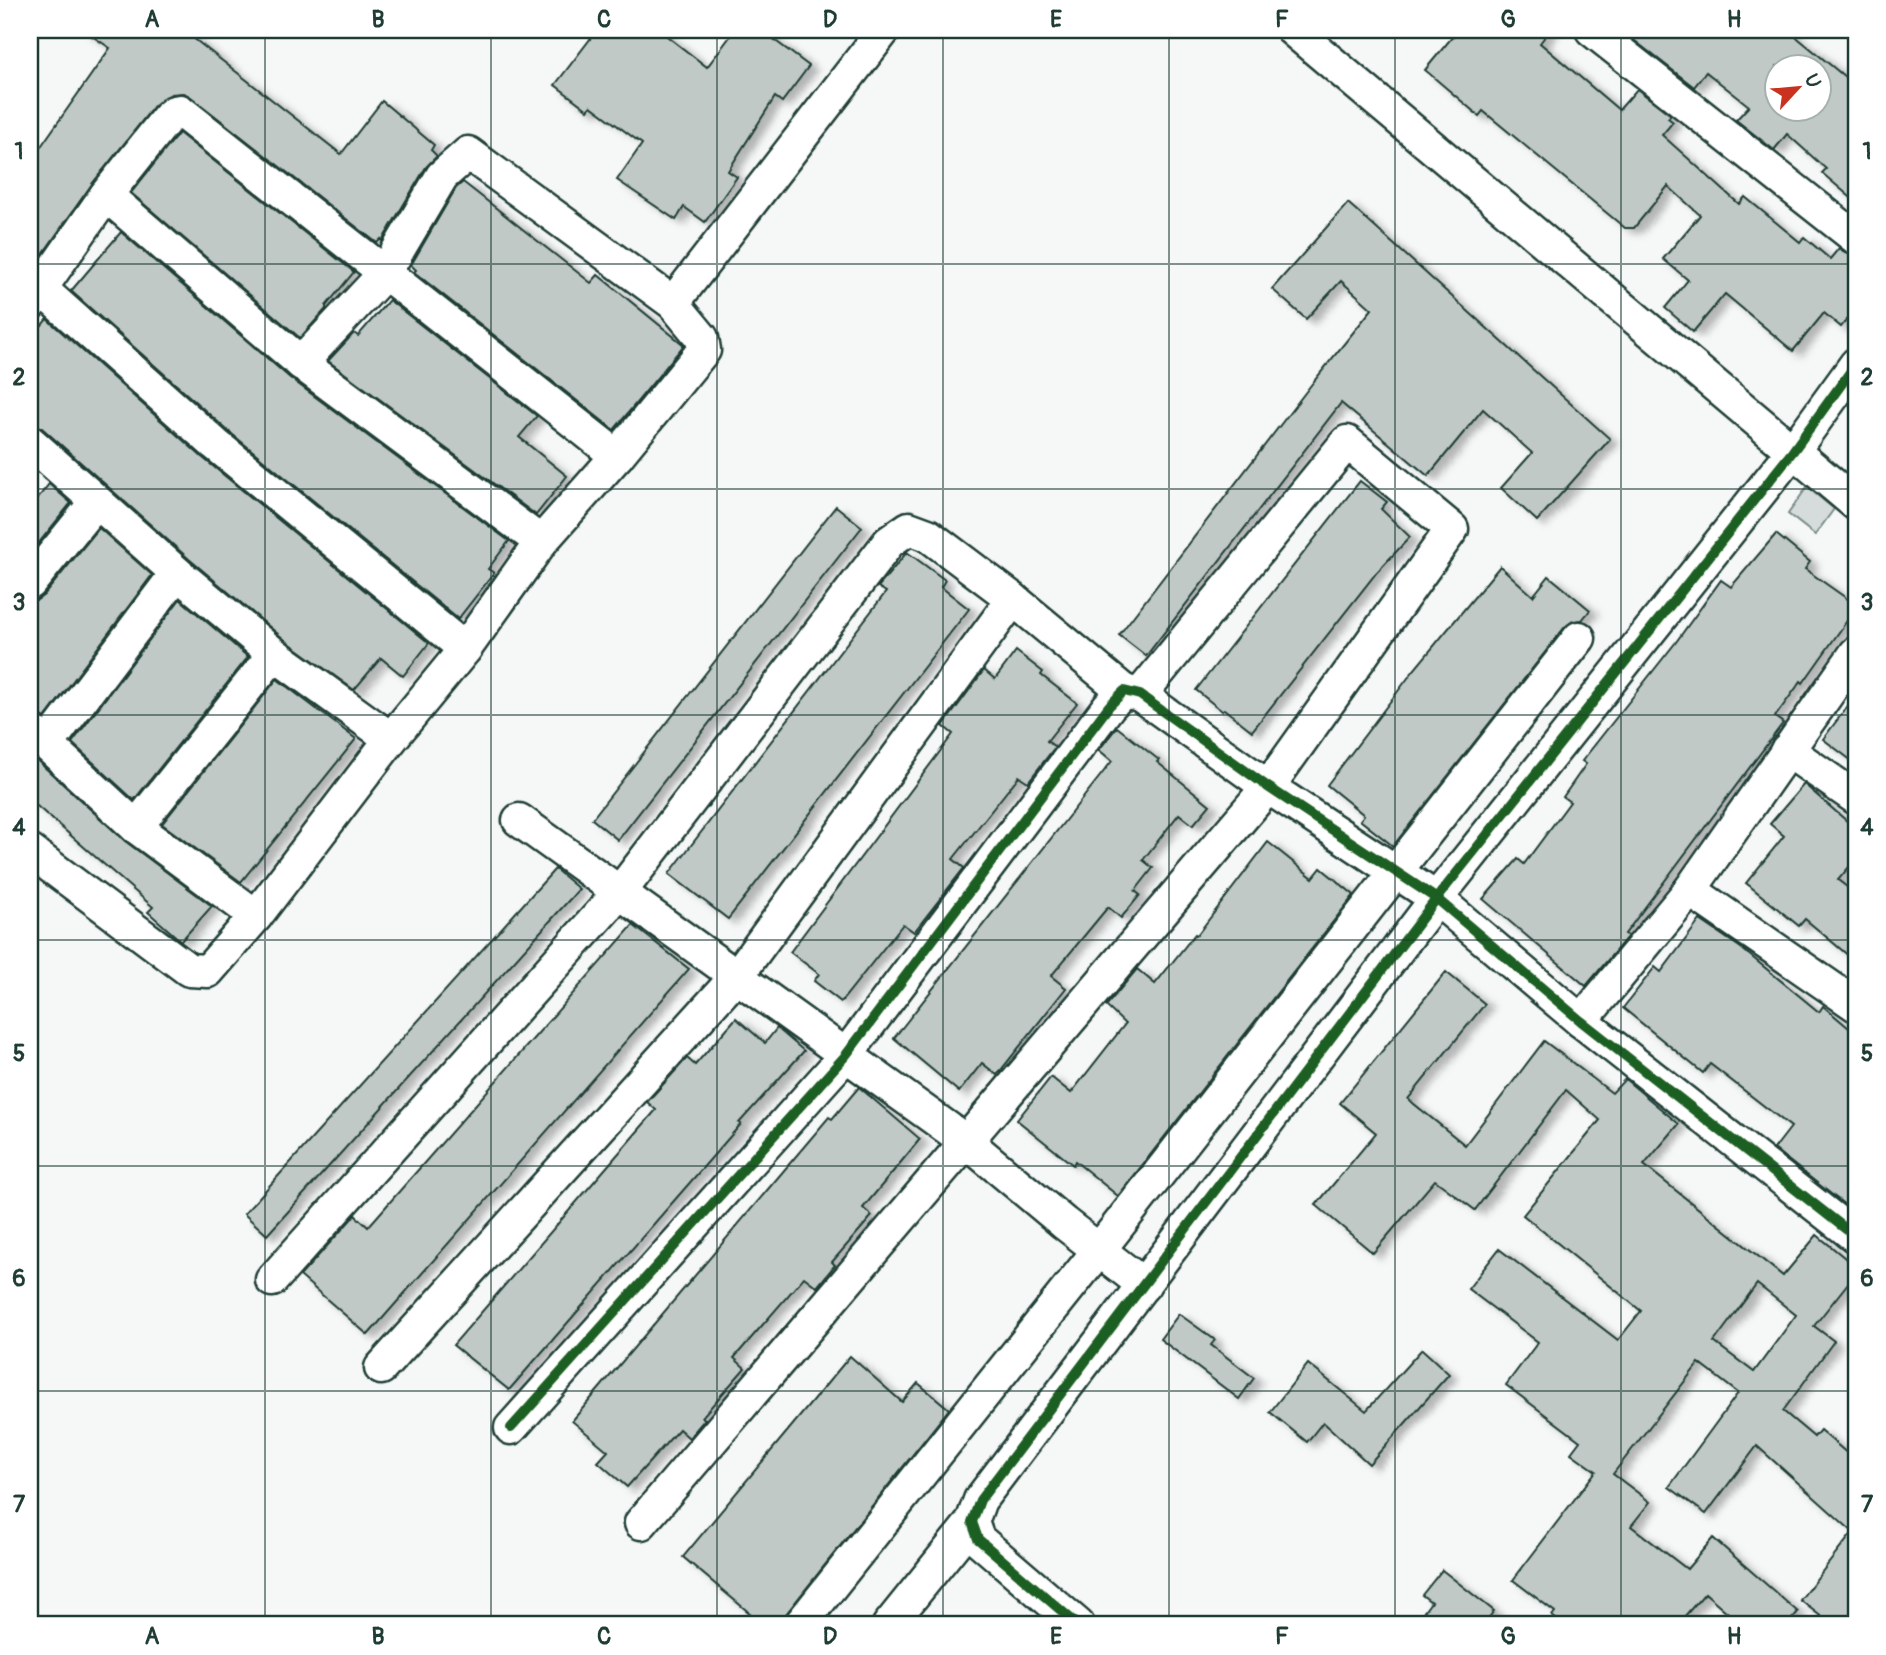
<svg xmlns="http://www.w3.org/2000/svg" width="1886" height="1655" font-family="Pangolin,sans-serif">
	<style>
		.green { fill: #d6dcdb; stroke: #7a8c88; stroke-width: 2 }
		.building { fill: #c0c9c6; stroke: #1f3d34; stroke-width: 2; fill-rule: evenodd; filter: url(#shadow) }
		.lines { fill: none; stroke-linecap: round; stroke-linejoin: round }
		.minor-casing { stroke: #1f3d34; stroke-width: 37 }
		.minor { stroke: #fff; stroke-width: 32 }
		.cycleway-casing { stroke: #fff; stroke-width: 15 }
		.cycleway { stroke: #1b5e20; stroke-width: 10 }
		.grid { fill: none; stroke: #1f3d34; stroke-width: 2; stroke-opacity: 0.55 }
		.neatline { fill: none; stroke: #1f3d34; stroke-width: 2.5 }
		.grid-label { font-size: 23px; text-anchor: middle; font-weight: bold; fill: #1f3d34 }
	</style>
	<defs>
		<filter id="shadow"><feDropShadow dx="8" dy="4.5" stdDeviation="3.5" flood-color="#0004"/></filter>
	</defs>
	<rect width="100%" height="100%" fill="#f6f7f7"/>
	<filter id="ink" filterUnits="userSpaceOnUse"><feTurbulence type="fractalNoise" baseFrequency=".0143" numOctaves="2"/><feDisplacementMap in="SourceGraphic" scale="14" xChannelSelector="R" yChannelSelector="G"/><feConvolveMatrix kernelMatrix="1 2 1 2 8 2 1 2 1" color-interpolation-filters="sRGB"/></filter>
	<g filter="url(#ink)">
		<!-- green -->
		<path class="green" d="M1807,487L1834,509L1815,535L1788,514Z"/>
		<!-- building -->
		<g class="building">
			<path d="M83,30H183L341,154L382,101L434,145L431,150L437,156L426,167L382,241L381,239L377,243L191,97L184,93L171,94L154,106L92,184L30,272V162L110,48Z"/>
			<path d="M597,30H659L707,67L735,30H761L809,66L782,102L775,97L728,171L737,177L705,222L684,207L676,220L617,180L642,144L591,106L588,110L555,85Z"/>
			<path d="M1458,30H1550L1540,43L1619,110L1637,89L1671,115L1668,118L1673,122L1662,135L1739,204L1745,197L1800,242L1804,237L1830,259L1839,248L1845,253L1856,256V308L1841,327L1824,313L1793,351L1725,294L1693,332L1665,308L1688,280L1663,259L1700,215L1668,186L1634,228H1625L1483,111L1479,116L1425,70Z"/>
			<path d="M1621,30H1788L1856,86V202L1822,173L1826,169L1787,134L1774,150L1736,120L1749,106L1706,72L1694,87ZM1777,66H1819V108H1777Z"/>
			<path d="M179,133L354,272L326,306V309L300,338L131,193Z"/>
			<path d="M463,182L591,283L598,275L684,345L614,430L414,272L416,270L411,265L456,188Z"/>
			<path d="M1348,203L1610,439L1537,521L1501,488L1532,453L1483,409L1428,476L1341,403L1146,656L1119,635L1314,381L1372,309L1341,281L1306,319L1272,289Z"/>
			<path d="M121,232L290,378L509,541L488,569L494,573L458,619L227,430L71,291Z"/>
			<path d="M389,300L537,416L519,437L567,476L536,515L328,361L354,333L358,336Z"/>
			<path d="M47,319L203,458L429,643L403,676L381,658L354,690L285,640L189,559L42,428L30,420V339Z"/>
			<path d="M1360,481L1387,502L1381,509L1410,537L1377,572L1252,731L1224,709L1222,711L1196,690Z"/>
			<path d="M49,484L71,503L30,554V508Z"/>
			<path d="M836,506L862,527L618,840L592,819Z"/>
			<path d="M99,528L152,575L45,718L35,711H30V601L37,600L44,595Z"/>
			<path d="M1776,534L1810,562L1805,569L1856,605V608L1803,683L1801,681L1775,717L1783,723L1625,934L1628,936L1586,986L1483,899L1518,859L1524,864L1570,802L1563,797L1586,764L1582,761L1676,642L1721,580L1731,587Z"/>
			<path d="M907,552L945,580L941,587L969,609L728,919L669,874L886,592L878,587Z"/>
			<path d="M1500,566L1533,596L1549,576L1590,610L1582,620L1573,621L1565,627L1393,846L1360,820L1364,815L1327,785L1414,670Z"/>
			<path d="M180,599L248,657L134,800L72,743Z"/>
			<path d="M1016,651L1043,672L1041,675L1077,703L1047,741L1055,747L1028,782L1019,776L953,859L964,868L914,932L903,924L841,1002L814,981L819,974L790,952L953,734L943,726L984,670L995,679Z"/>
			<path d="M277,679L356,739L241,882L162,824Z"/>
			<path d="M1856,695V764L1823,739Z"/>
			<path d="M1117,727L1159,760L1157,762L1210,805L1193,825L1179,814L1143,860L1153,868L1135,891L1140,895L1121,918L1108,907L1051,976L1066,988L997,1075L982,1063L959,1092L894,1038L1112,761L1099,750Z"/>
			<path d="M30,754L125,841L212,906L181,941L148,912L153,907L30,800Z"/>
			<path d="M1804,784L1856,829V859L1838,880L1856,894V962L1805,919L1799,926L1746,883L1784,836L1770,824Z"/>
			<path d="M1268,842L1313,878L1321,868L1354,895L1118,1196L1075,1161L1073,1165L1017,1120L1051,1077L1071,1093L1125,1024L1106,1006L1137,969L1155,984L1195,934L1197,935Z"/>
			<path d="M555,869L579,889L267,1235L244,1214Z"/>
			<path d="M1700,920L1741,948L1819,1012L1823,1006L1856,1034V1189L1845,1205L1774,1149L1791,1127L1710,1064L1703,1073L1623,1008L1655,967L1661,972Z"/>
			<path d="M633,925L689,969L368,1335L300,1276L355,1215L368,1227Z"/>
			<path d="M1446,972L1485,1004L1408,1099L1465,1145L1544,1041L1612,1093L1625,1079L1679,1124L1644,1165L1783,1276L1817,1235L1856,1267V1273L1814,1326L1834,1341L1783,1411L1814,1437L1820,1430L1856,1461V1625H1832L1800,1600L1853,1532L1757,1446L1706,1514L1669,1487L1738,1393L1699,1363L1613,1474L1650,1502L1631,1526L1687,1569L1713,1538L1798,1612L1787,1625H1742L1705,1593L1677,1625H1564L1552,1616L1555,1612L1513,1580L1596,1471L1571,1453L1580,1441L1506,1385L1538,1342L1468,1289L1499,1249L1618,1340L1641,1311L1523,1215L1600,1120L1566,1090L1475,1210L1435,1180L1373,1253L1316,1205L1376,1133L1340,1103ZM1757,1284L1796,1315L1754,1372L1714,1342Z"/>
			<path d="M736,1018L765,1043L777,1028L804,1051L739,1123L741,1124L509,1390L453,1345L656,1110L647,1102L687,1058L695,1065Z"/>
			<path d="M859,1087L920,1139L863,1208L872,1216L832,1262L835,1265L817,1287L804,1277L734,1358L745,1368L702,1417L705,1419L689,1438L679,1429L627,1487L598,1462L608,1451L572,1421L829,1117L832,1119Z"/>
			<path d="M1179,1314L1215,1340L1211,1345L1254,1378L1239,1399L1160,1339Z"/>
			<path d="M1422,1349L1449,1374L1369,1464L1323,1422L1307,1442L1270,1412L1308,1364L1366,1411Z"/>
			<path d="M850,1356L902,1402L918,1383L949,1409L786,1614L781,1625H764L683,1557Z"/>
			<path d="M1442,1570L1494,1611L1483,1625H1414L1431,1602L1422,1595Z"/>
		</g>
		<g class="lines">
			<!-- minor casing -->
			<g class="minor-casing">
				<g id="minor">
					<path d="M1293,30L1856,504"/>
					<path d="M1592,30L1856,238"/>
					<path d="M106,195L301,363L541,542"/>
					<path d="M41,289L215,444L465,649"/>
					<path d="M673,303L884,30"/>
					<path d="M30,304L106,195L168,117L174,112L180,111L617,456"/>
					<path d="M30,442L177,573L274,654L391,739"/>
					<path d="M30,583L96,502"/>
					<path d="M30,729L136,827L256,916"/>
					<path d="M47,745L177,573"/>
					<path d="M1787,750L1856,798"/>
					<path d="M519,820L967,1142L1064,1223L1144,1285"/>
					<path d="M136,827L274,654"/>
					<path d="M30,851L189,970L208,971L256,916L391,739L465,649L541,542L617,456L704,350L702,338L673,303L468,153L442,176L384,274L301,363"/>
					<path d="M1690,890L1856,1005"/>
					<path d="M1581,1021L1690,890L1856,653"/>
					<path d="M272,1280L620,892L889,542L909,528L928,535L1013,599L1124,691"/>
					<path d="M381,1368L737,976L1013,599"/>
					<path d="M511,1428L846,1055L1109,706L1124,691L1140,695L1268,787L1437,899L1581,1021L1856,1237"/>
					<path d="M641,1523L1268,787L1452,529L1347,442L1140,695"/>
					<path d="M800,1625L1099,1250L1579,638"/>
					<path d="M889,1625L972,1522"/>
					<path d="M1078,1625L978,1539L972,1522L980,1500L1440,894L1793,451L1856,364"/>
				</g>
			</g>
			<!-- minor -->
			<use href="#minor" class="minor"/>
			<!-- cycleway casing -->
			<g class="cycleway-casing">
				<g id="cycleway">
					<path d="M511,1428L846,1055L1109,706L1124,691L1140,695L1268,787L1437,899L1581,1021L1856,1237"/>
					<path d="M1078,1625L978,1539L972,1522L980,1500L1440,894L1793,451L1856,364"/>
				</g>
			</g>
			<!-- cycleway -->
			<use href="#cycleway" class="cycleway"/>
		</g>
	</g>
	<!-- grid -->
	<path class="grid" d="M265,30V1625M491,30V1625M717,30V1625M943,30V1625M1169,30V1625M1395,30V1625M1621,30V1625M30,264H1856M30,489H1856M30,715H1856M30,940H1856M30,1166H1856M30,1391H1856"/>
	<!-- margin -->
	<rect width="1886" height="1655" fill="none" stroke="#fff" stroke-width="77"/>
	<!-- north arrow -->
	<g transform="translate(1798 88) rotate(64)"><circle r="33" fill="#ffffff" stroke="#a5b1ae" stroke-width="2"/>
	<path d="M0-5L12 26L0 18L-12 26Z" fill="#c8321e"/>
	<text y="-10" font-size="19" font-weight="bold" text-anchor="middle" fill="#1f3d34">U</text>
	</g>
	<rect x="38" y="38" width="1810" height="1578" class="neatline"/>
	<g class="grid-label">
		<text x="152" y="27">A</text>
		<text x="378" y="27">B</text>
		<text x="604" y="27">C</text>
		<text x="830" y="27">D</text>
		<text x="1056" y="27">E</text>
		<text x="1282" y="27">F</text>
		<text x="1508" y="27">G</text>
		<text x="1734" y="27">H</text>
		<text x="19" y="159">1</text>
		<text x="1867" y="159">1</text>
		<text x="19" y="385">2</text>
		<text x="1867" y="385">2</text>
		<text x="19" y="610">3</text>
		<text x="1867" y="610">3</text>
		<text x="19" y="835">4</text>
		<text x="1867" y="835">4</text>
		<text x="19" y="1061">5</text>
		<text x="1867" y="1061">5</text>
		<text x="19" y="1286">6</text>
		<text x="1867" y="1286">6</text>
		<text x="19" y="1512">7</text>
		<text x="1867" y="1512">7</text>
		<text x="152" y="1644">A</text>
		<text x="378" y="1644">B</text>
		<text x="604" y="1644">C</text>
		<text x="830" y="1644">D</text>
		<text x="1056" y="1644">E</text>
		<text x="1282" y="1644">F</text>
		<text x="1508" y="1644">G</text>
		<text x="1734" y="1644">H</text>
	</g>
</svg>
